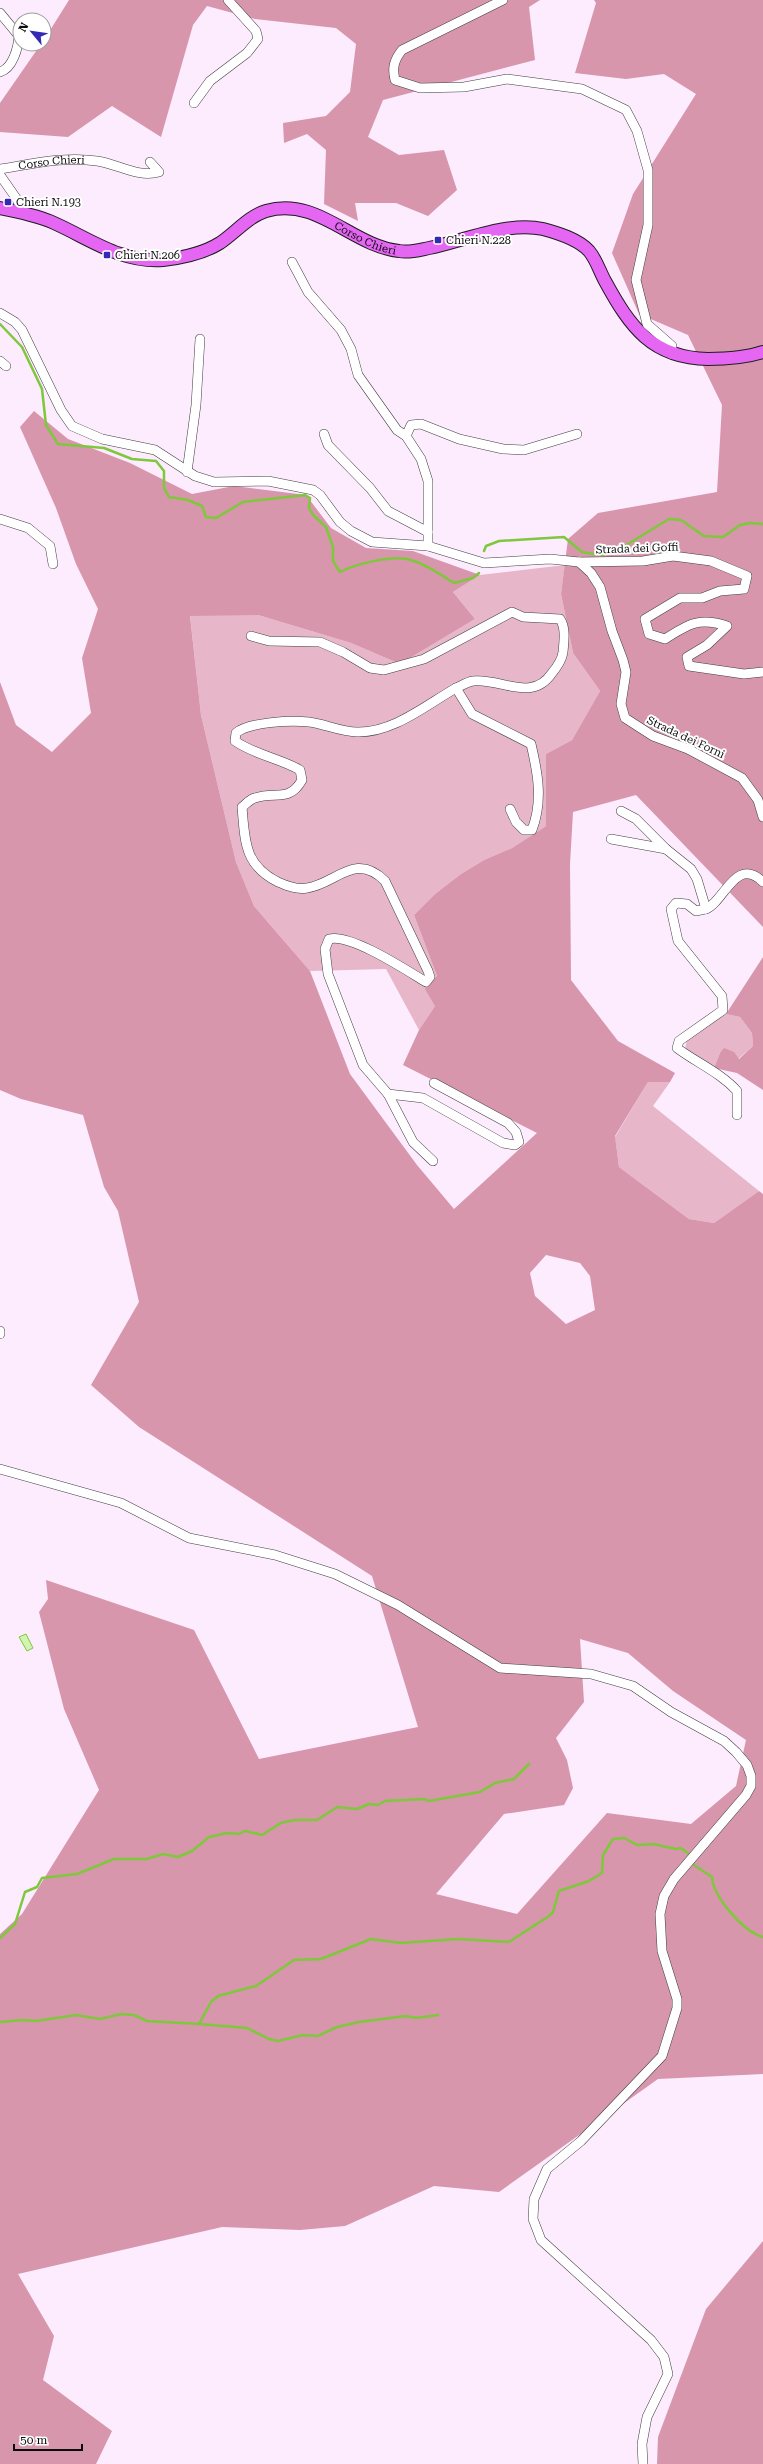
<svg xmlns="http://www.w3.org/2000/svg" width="763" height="2464" font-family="'Roboto Serif',serif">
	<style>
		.green { fill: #e7b6c9 }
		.forest { fill: #d796ab; fill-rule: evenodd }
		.water { fill: #d2f3b2; stroke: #7dc83b }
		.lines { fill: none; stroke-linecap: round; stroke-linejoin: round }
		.stream { stroke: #7dc83b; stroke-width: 2.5 }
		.minor-casing { stroke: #3f3f3f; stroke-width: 10 }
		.major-casing { stroke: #1d1d1d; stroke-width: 14 }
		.minor { stroke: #fff; stroke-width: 9 }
		.major { stroke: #e466f3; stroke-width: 12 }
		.poi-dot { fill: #3629b6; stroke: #fff; stroke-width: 1.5 }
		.labels { text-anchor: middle; stroke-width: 4; stroke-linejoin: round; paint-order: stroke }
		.street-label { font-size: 11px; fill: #0c0c0c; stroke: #fff }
		.poi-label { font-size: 11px; fill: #0c0c0c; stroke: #fff; text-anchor: start }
	</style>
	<rect width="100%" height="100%" fill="#fdebfe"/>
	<!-- green -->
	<g class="green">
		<path d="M565,565L561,594L573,653L600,691L572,740L546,754V826L512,848L484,860L461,874L435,894L414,915L437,976L435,1006L419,1030L386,969L310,971L254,906L236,862L201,715L190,615H258L351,643L400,664L475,619L453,592L480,575Z"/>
		<path d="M726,1014L740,1017L752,1033L753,1046L738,1059L720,1053L714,1068L685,1050L687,1039Z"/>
		<path d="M648,1082H670L653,1106L759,1191L714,1223L689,1219L619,1167L615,1137Z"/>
	</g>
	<!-- forest -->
	<g class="forest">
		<path d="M69,0H540L529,7L535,60L383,100L368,137L399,155L444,150L457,190L428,216L396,203H355L358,221L324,204L326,150L307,134L284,143L283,123L326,116L350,92L356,44L336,28L255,19L207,6L193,25L161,137L112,106L68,137L0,132V103L41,44H44V40Z"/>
		<path d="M594,0H763V927L636,795L573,812L570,864L571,980L618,1041L675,1073L670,1082H648L615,1136L619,1167L689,1219L714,1223L759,1191L763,1194V2074L658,2079L499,2192L434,2186L345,2226L300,2230L222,2227L18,2274L54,2336L43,2380L112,2431L96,2464H0V1934L22,1914L99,1790L64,1709L39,1612L48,1599L46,1580L194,1630L259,1759L418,1727L372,1576L139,1427L91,1385L139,1302L118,1211L104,1187L83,1115L21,1099L0,1090V682L16,725L52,752L91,713L82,658L98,609L76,564L56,508L20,427L34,411L68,439L130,463L192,494L234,486L306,495L331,528L366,548L413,551L480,575L453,592L475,619L400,664L351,643L258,615L190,616L201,715L236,862L254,906L310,971L350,1074L417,1165L454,1209L537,1133L403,1065L419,1030L435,1006L425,989L437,976L414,915L435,894L461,874L484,860L512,848L546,826V754L572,740L600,691L573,653L561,594L568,539L598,513L717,492L722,405L688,335L639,314L612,253L633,194L696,94L664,74L626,79L575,73L596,3ZM546,1255L580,1263L590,1276L595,1310L566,1324L535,1296L530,1273ZM580,1639L628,1653L673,1691L746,1740L736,1786L691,1824L607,1813L517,1914L436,1894L504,1814L564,1805L573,1788L567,1760L556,1738L584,1702Z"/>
		<path d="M763,957V1090L737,1073L714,1068L720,1053L724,1048L734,1052L739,1059L753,1046L752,1033L740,1017L726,1014Z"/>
		<path d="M763,2241V2464H657L658,2437L706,2309Z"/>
	</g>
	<!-- water -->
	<path class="water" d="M26,1634L33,1648L27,1651L19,1637Z"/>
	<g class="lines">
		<!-- stream -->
		<g class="stream">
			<path d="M0,324L22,347L42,389L46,425L58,444L104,448L132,459L156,461L164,471V488L169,497L188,500L202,506L206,517L216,518L243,502L305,495L310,498L309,508L314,516L326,527L333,547V561L340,572C355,564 389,556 407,559C424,563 440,574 454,583L473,578L479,573"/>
			<path d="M484,551L486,546L499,541L564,537L582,552L602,555L618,550L669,519L681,520L704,536L723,537L740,525L750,523L763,524"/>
			<path d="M694,1865L712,1877C713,1897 744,1932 763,1937"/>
			<path d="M0,1938L15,1924L25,1892L37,1887L42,1878L77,1874L114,1859H147L163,1854L178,1857L192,1851L209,1837L227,1833L239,1834L245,1831L262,1835L281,1823L294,1820H317L337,1807L357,1809L369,1804L378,1805L385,1801L424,1799L429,1801L480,1792L495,1783L514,1779L529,1764"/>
			<path d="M0,2022L23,2020L36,2021L76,2015L100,2019L121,2014L134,2015L147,2021L199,2024L211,2002L218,1996L256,1986L294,1960L321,1959L371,1939L401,1943L458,1939L509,1942L549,1916L553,1912L559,1891L589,1881L602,1873L603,1855L613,1839L624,1838L637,1845L653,1844L676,1849L681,1848L689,1854"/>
			<path d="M199,2024L247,2028L269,2039L278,2041L303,2035L318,2036L337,2027L359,2022L406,2016L416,2018L438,2015"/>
		</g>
		<!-- minor casing -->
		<g class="minor-casing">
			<g id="minor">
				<path d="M503,0L402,50C394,60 392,68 395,80L420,88L464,87L507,79L582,89L626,110L637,131L648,170V225L636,280L647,324L672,346L671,354"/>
				<path d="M0,13L19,36C18,48 13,68 0,72"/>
				<path d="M194,103L210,81L247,53L258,39L256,31L228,0"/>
				<path id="s1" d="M0,169C32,164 65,156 97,161C118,164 138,178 159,172L150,162"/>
				<path d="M0,175L16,198L24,213"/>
				<path d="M292,262L308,292L341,330L351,349L358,375L397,430L406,436"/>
				<path d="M0,313L15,322L22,330L61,410L72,426L102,439L155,450L195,476L214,482L268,481L313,490L320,495L340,522L351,531L372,542L428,546L484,563L550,559L579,562L643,561L673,556L711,561L747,576L744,589L720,591L702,598H680L645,619L649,634L665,639C688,624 699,617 727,626L707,645L687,657L689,666L744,674L763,672"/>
				<path d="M0,361L6,366"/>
				<path d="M324,434L328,445L370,488L388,511L428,532"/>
				<path d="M187,472L196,405L200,339"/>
				<path d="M0,519L28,528L50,546L53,564"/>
				<path d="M428,546V481L421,459L406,436L411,425L421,424L459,439L503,449L524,450L577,434"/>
				<path d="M579,562L591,573L600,587L612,631L623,660L626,672L621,704L625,718L653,736L688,749L742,778L758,800L763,817"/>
				<path d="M251,636L269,641L320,642L343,652L370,668L384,670L424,659L512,612L523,617L560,619C566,628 564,641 563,652C562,660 557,667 552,673C532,703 501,678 473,681C467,682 461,686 456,688L472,714L531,744C538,774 543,801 532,830H524L516,822L510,809"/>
				<path d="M621,811L636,819L666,849L691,869L697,879L706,909"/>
				<path d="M611,839L666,849"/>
				<path d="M434,1083L508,1123L516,1132L519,1142L515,1145L503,1143L423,1098L388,1094L363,1065L328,974L325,949L329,939C350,933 406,970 426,982L430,977L428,971L385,881C355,851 336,884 307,888C297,890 287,886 278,882C244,865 245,841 242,807C246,804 250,799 255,798C275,791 289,803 302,780L300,770C279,758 255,755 235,741L236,733C249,722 291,720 309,722C325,724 341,732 357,732C393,733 426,705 456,688"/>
				<path d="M388,1094L413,1142L433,1161"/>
				<path d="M737,1115V1091C721,1073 697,1063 677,1048L679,1041L723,1010L722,996L678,941L671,909L676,903L687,904L696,911C699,910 703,910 706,909C724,902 736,855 763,882"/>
				<path d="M0,1331V1334"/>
				<path d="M0,1469L121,1503L189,1538L275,1555L335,1574L398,1605L500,1668L591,1674L633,1686L671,1712L724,1741L736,1752L747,1765L751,1776V1786L746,1795L674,1879L664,1896L660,1914L662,1951L677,1999V2008L662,2056L581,2141L547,2169L534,2199L533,2219L541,2240L651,2340L664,2357L668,2374L647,2417L642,2444L643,2464"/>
			</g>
		</g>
		<!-- major casing -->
		<g class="major-casing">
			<g id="major">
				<path id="s2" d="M0,208C18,212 37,215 54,223C90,239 121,263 163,260C181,258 204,253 220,243C235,233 249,216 266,211C317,196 352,246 399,251C409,253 419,250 429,248C463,241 508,221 543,229C558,233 578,239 589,251C596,259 600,272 605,281C630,327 652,358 708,359C727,359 745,358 763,352"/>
			</g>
		</g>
		<!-- minor -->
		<use href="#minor" class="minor"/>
		<!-- major -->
		<use href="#major" class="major"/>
	</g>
	<!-- markers -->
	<g class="poi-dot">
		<rect x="4" y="198" width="8" height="8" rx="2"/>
		<rect x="434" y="236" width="8" height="8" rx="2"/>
		<rect x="103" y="251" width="8" height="8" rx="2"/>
	</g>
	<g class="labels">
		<!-- street labels -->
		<g class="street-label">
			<text dy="4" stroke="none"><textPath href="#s1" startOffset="52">Corso Chieri</textPath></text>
			<text dy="4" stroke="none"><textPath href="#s2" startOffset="395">Corso Chieri</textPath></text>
			<text transform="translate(637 548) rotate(-2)" y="4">Strada dei Goffi</text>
			<text transform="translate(686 737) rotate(25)" y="4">Strada dei Forni</text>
		</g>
		<!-- poi labels -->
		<g class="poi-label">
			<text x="16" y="206">Chieri N.193</text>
			<text x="446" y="244">Chieri N.228</text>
			<text x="115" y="259">Chieri N.206</text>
		</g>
	</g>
	<!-- north arrow -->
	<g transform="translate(32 32) rotate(299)"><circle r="19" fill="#ffffff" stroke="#9e9e9e"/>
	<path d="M0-3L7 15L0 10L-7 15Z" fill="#3629b6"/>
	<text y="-6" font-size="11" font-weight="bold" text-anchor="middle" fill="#0c0c0c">N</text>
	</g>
	<!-- scale -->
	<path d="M14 2444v6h68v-6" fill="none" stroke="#0c0c0c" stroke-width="2"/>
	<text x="20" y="2444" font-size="12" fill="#0c0c0c" stroke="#ffffff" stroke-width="3" paint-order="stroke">50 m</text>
</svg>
